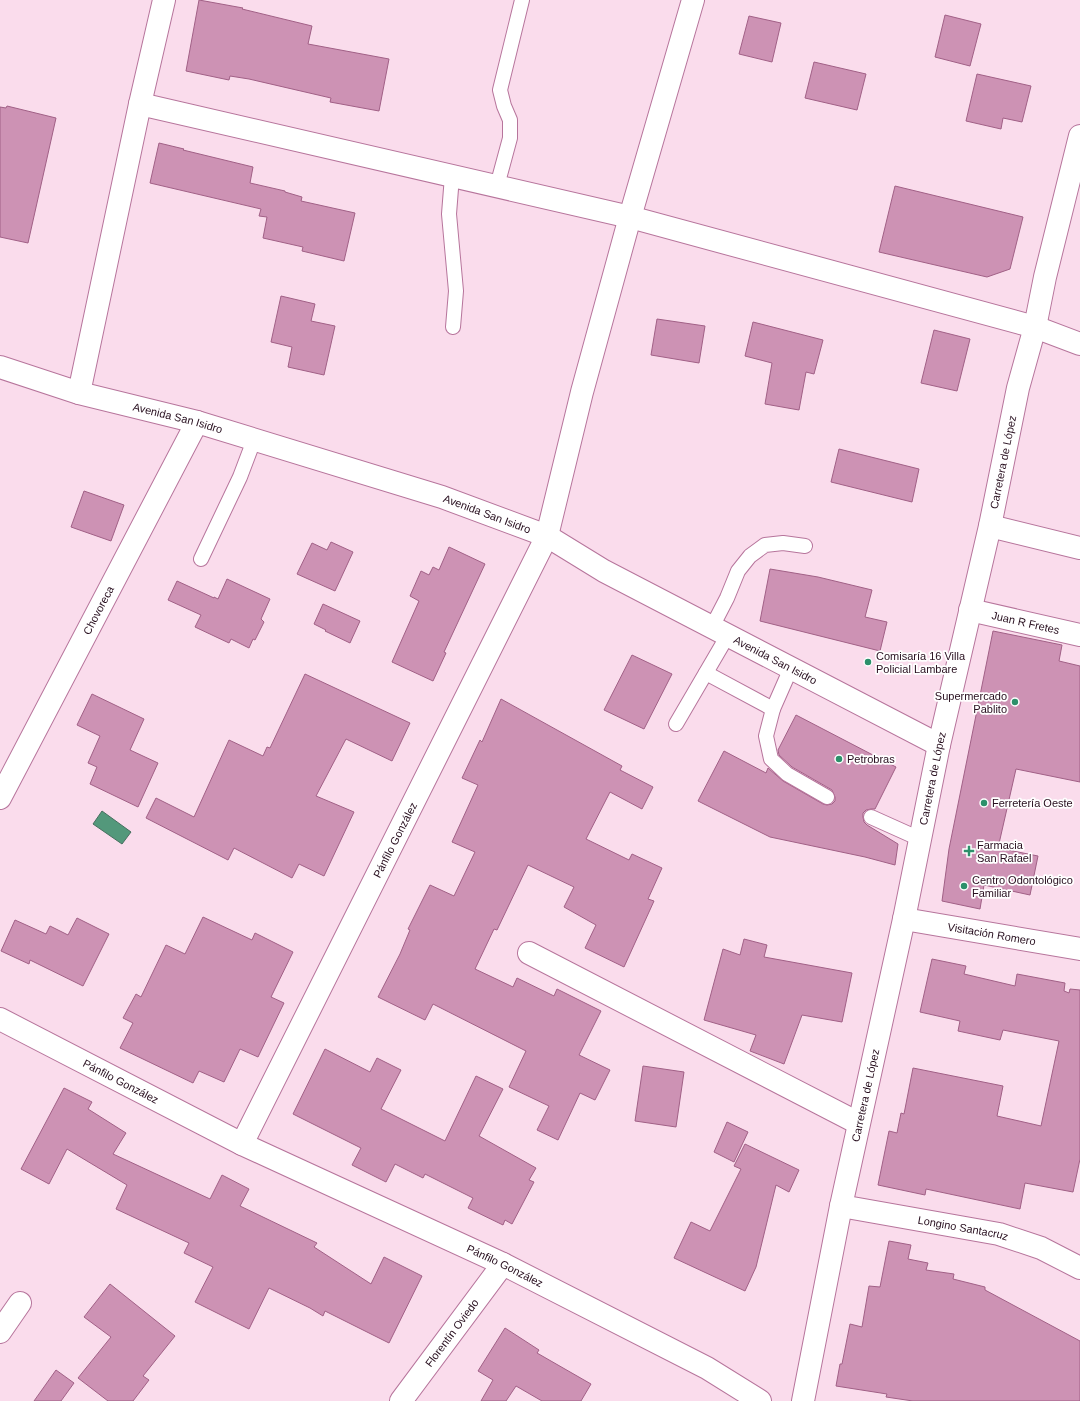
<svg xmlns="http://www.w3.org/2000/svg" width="1080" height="1401" font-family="Helvetica,sans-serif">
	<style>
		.water { fill: #53987b; stroke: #466f5f }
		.building { fill: #cd92b4; stroke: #a16086 }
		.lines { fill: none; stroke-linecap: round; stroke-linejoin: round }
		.lane-casing { stroke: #b7759c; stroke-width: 16 }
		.street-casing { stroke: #b7759c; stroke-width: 24 }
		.secondary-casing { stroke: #b7759c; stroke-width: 24 }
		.lane { stroke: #fff; stroke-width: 14 }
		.street { stroke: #fff; stroke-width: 22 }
		.secondary { stroke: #fff; stroke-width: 22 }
		.poi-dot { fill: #2c906b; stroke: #fff; stroke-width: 1.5 }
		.labels { text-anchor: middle; stroke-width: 3.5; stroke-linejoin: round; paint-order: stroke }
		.street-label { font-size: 11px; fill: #270e1e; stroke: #fff }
		.poi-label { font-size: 11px; fill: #270e1e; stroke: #fff; text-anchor: start }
	</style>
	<rect width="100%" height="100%" fill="#fadcec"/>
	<!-- water -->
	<path class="water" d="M102,811L131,832L122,844L93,824Z"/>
	<!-- building -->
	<g class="building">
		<path d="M199,0L243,8L242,9L312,26L308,44L389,59L379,111L330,102L331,98L249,79L230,76L229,80L186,71Z"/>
		<path d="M945,15L981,24L970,66L935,57Z"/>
		<path d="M749,16L781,23L772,62L739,54Z"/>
		<path d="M814,62L866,74L857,110L805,98Z"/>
		<path d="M977,74L1031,86L1022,122L1003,118L1001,129L966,121Z"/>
		<path d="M7,106L56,118L28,243L0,237V107L6,108Z"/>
		<path d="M159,143L184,149L183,150L253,167L250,183L285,191V192L302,197L301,201L355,213L344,261L302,251L303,247L263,238L267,217L259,216L261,209L150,183Z"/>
		<path d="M895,186L1023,217L1010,269L987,277L879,252Z"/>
		<path d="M281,296L315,304L311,321L335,326L324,375L288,367L292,347L271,342Z"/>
		<path d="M657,319L705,326L699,363L651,355Z"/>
		<path d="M753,322L823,340L814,374L806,372L799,410L765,404L772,363L745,356Z"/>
		<path d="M934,330L970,339L957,391L921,383Z"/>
		<path d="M839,449L919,469L912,502L831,482Z"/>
		<path d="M84,491L124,505L111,541L71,527Z"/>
		<path d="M331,542L353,552L335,591L297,574L312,543L327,550Z"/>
		<path d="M449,547L485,564L444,652L446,653L433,681L392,662L419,601L410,596L421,571L429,575L433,567L439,570Z"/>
		<path d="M770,569L818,577L872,590L865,617L887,622L880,651L760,621Z"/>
		<path d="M227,579L270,599L261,619L264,622L255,640L253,639L249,648L231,639L229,643L195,627L201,615L168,600L177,581L214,598V597L218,599Z"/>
		<path d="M323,604L360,621L350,643L325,631L326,630L314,624Z"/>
		<path d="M993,631L1062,645L1059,661L1080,666V782L1016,769L998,848L1038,856L1030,895L984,885L980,909L942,901L949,849Z"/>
		<path d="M632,655L672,674L644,729L604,710Z"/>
		<path d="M305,674L410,723L392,761L346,739L316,796L354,812L324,876L299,864L292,878L234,848L228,860L146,818L156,798L194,817L229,740L263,756L267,747L270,748Z"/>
		<path d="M92,694L144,719L130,750L158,763L138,807L90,784L97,767L88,763L100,736L77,725Z"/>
		<path d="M501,699L622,766L620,770L653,787L642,809L610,792L586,839L629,860L632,854L662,868L648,899L654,901L624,967L585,948L596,925L564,907L574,887L528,865L497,930L494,929L475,969L513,987L517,978L554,996L557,989L601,1011L579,1055L610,1070L595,1100L580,1093L558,1140L537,1130L549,1106L509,1087L526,1051L433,1004L425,1020L378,997L400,954L410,930L408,929L430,885L454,896L475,852L452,842L478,785L462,778L480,740L482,742Z"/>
		<path d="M796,715L896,767L875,809H871L866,810L863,813V817L864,822L867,825L898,844L895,865L865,857L770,837L698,801L724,751L766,773L768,768L783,781L823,804L827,805L832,804L835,801V797L832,790L792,767L779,755L778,750Z"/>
		<path d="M203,917L252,940L255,933L293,952L271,997L284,1003L258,1057L240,1049L224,1082L199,1071L193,1083L120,1048L133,1023L123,1018L136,994L141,997L166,945L185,954Z"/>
		<path d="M77,918L109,934L83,986L30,960L29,964L1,951L15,920L46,934L50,926L68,935Z"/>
		<path d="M744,939L767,945L764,957L852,973L842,1022L802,1015L784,1064L750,1051L756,1035L704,1020L712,990L723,949L740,955Z"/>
		<path d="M932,959L966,966L964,974L1015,986L1017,974L1065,983L1064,991L1069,993L1070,989L1080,990V1159L1073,1192L1025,1183L1020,1209L926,1189L925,1195L878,1185L889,1131L897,1133L901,1113L904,1114L913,1068L1003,1086L997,1116L1041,1126L1059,1041L1003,1030L1000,1040L958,1031L960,1021L920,1012Z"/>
		<path d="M325,1049L370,1072L377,1058L401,1070L381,1109L445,1141L476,1076L503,1089L479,1136L536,1168L529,1180L534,1182L512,1224L505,1220L503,1225L468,1208L473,1198L425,1174L423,1178L395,1164L386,1182L352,1165L361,1148L293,1114Z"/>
		<path d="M643,1066L684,1072L676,1127L635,1121Z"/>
		<path d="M64,1088L92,1102L88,1109L126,1133L113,1154L210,1199L222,1175L249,1189L240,1206L317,1243L314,1247L371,1284L384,1257L422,1276L389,1343L325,1311L323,1316L310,1308L269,1288L249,1329L195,1302L213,1267L184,1253L189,1243L116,1209L127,1185L67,1149L49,1184L21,1169Z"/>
		<path d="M727,1122L748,1132L734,1162L714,1152Z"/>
		<path d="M745,1144L799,1170L789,1192L776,1185L756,1267L745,1291L674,1258L691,1222L710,1231L741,1169L734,1166Z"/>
		<path d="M889,1241L911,1245L908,1259L928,1263L926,1270L954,1274L953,1279L985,1287V1290L1080,1341V1401H913L886,1397L887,1394L836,1386L840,1364H842L850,1324L862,1327L869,1286L880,1287Z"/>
		<path d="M110,1284L175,1336L143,1376L149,1380L133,1401H108L78,1378L111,1337L84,1317Z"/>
		<path d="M505,1328L539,1350L537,1353L591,1384L581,1401H542L516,1386L506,1401H481L493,1380L478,1371Z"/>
		<path d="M56,1370L74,1383L61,1401H34Z"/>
	</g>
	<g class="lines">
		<!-- lane casing -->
		<g class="lane-casing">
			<g id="lane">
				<path d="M452,176L449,214L456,291L453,327"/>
				<path d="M497,186L510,138V120L504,106L500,90L522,0"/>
				<path d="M201,559L240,477L254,440"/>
				<path d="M712,627L727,598L738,571L750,556L765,545L783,543L805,546"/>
				<path d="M791,668L773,709L766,736L771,759L787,774L827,797"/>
				<path d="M706,673L773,709"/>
				<path d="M676,724L728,635"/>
				<path d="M871,817L920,839"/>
			</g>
		</g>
		<!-- street casing -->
		<g class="street-casing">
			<g id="street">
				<path d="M140,104L630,217L1035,327L1080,344"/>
				<path d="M79,393L140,104L164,0"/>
				<path d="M547,536L582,392L630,217L693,0"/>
				<path id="s1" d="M970,610L1080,635"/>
				<path id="s2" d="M0,798L197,422"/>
				<path id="s3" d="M904,919L1080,949"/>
				<path d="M529,953L858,1123"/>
				<path id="s4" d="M0,1019L242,1144"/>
				<path id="s5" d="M841,1206L999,1234L1041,1248L1080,1268"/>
				<path d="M0,1332L20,1303"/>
			</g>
		</g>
		<!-- secondary casing -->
		<g class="secondary-casing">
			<g id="secondary">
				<path id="s6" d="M0,367L79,393L197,422L442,497L547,536L604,571L939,745"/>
				<path d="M990,526L1080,548"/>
				<path id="s7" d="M547,536L242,1144L503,1264L707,1368L760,1401"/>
				<path id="s8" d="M401,1401L503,1264"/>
				<path id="s9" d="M803,1401L841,1206L904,919L939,745L990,526L1018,388L1035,327L1045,277L1080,136"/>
			</g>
		</g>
		<!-- lane -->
		<use href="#lane" class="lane"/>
		<!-- street -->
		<use href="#street" class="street"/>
		<!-- secondary -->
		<use href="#secondary" class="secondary"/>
	</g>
	<!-- markers -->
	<g class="poi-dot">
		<circle cx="868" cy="662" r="4"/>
		<circle cx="1015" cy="702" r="4"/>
		<circle cx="839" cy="759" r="4"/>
		<circle cx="984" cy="803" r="4"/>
		<path d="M967 845h4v4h4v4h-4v4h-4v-4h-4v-4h4z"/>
		<circle cx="964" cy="886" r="4"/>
	</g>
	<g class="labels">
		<!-- street labels -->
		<g class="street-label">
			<text dy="4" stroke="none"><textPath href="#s6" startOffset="185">Avenida San Isidro</textPath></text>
			<text dy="4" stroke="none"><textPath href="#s9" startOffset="960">Carretera de López</textPath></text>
			<text dy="4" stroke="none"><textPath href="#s6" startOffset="509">Avenida San Isidro</textPath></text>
			<text dy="4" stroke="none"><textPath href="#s2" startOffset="212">Chovoreca</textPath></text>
			<text dy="4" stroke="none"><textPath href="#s1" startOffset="57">Juan R Fretes</textPath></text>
			<text dy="4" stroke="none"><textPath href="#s6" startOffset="833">Avenida San Isidro</textPath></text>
			<text dy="4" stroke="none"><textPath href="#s9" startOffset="636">Carretera de López</textPath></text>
			<text transform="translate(395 840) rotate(-63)" y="4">Pánfilo González</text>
			<text dy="4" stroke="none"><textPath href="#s3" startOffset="89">Visitación Romero</textPath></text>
			<text dy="4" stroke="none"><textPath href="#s4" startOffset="136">Pánfilo González</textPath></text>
			<text dy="4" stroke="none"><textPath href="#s9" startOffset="312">Carretera de López</textPath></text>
			<text dy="4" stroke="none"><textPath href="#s5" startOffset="124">Longino Santacruz</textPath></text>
			<text dy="4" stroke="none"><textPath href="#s7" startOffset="970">Pánfilo González</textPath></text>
			<text dy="4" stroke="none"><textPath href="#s8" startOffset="85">Florentín Oviedo</textPath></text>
		</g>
		<!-- poi labels -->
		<g class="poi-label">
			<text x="876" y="660">Comisaría 16 Villa<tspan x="876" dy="13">Policial Lambare</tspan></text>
			<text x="1007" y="700" text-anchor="end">Supermercado<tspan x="1007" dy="13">Pablito</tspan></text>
			<text x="847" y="763">Petrobras</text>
			<text x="992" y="807">Ferretería Oeste</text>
			<text x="977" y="849">Farmacia<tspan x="977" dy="13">San Rafael</tspan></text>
			<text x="972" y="884">Centro Odontológico<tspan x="972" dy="13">Familiar</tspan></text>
		</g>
	</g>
</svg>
